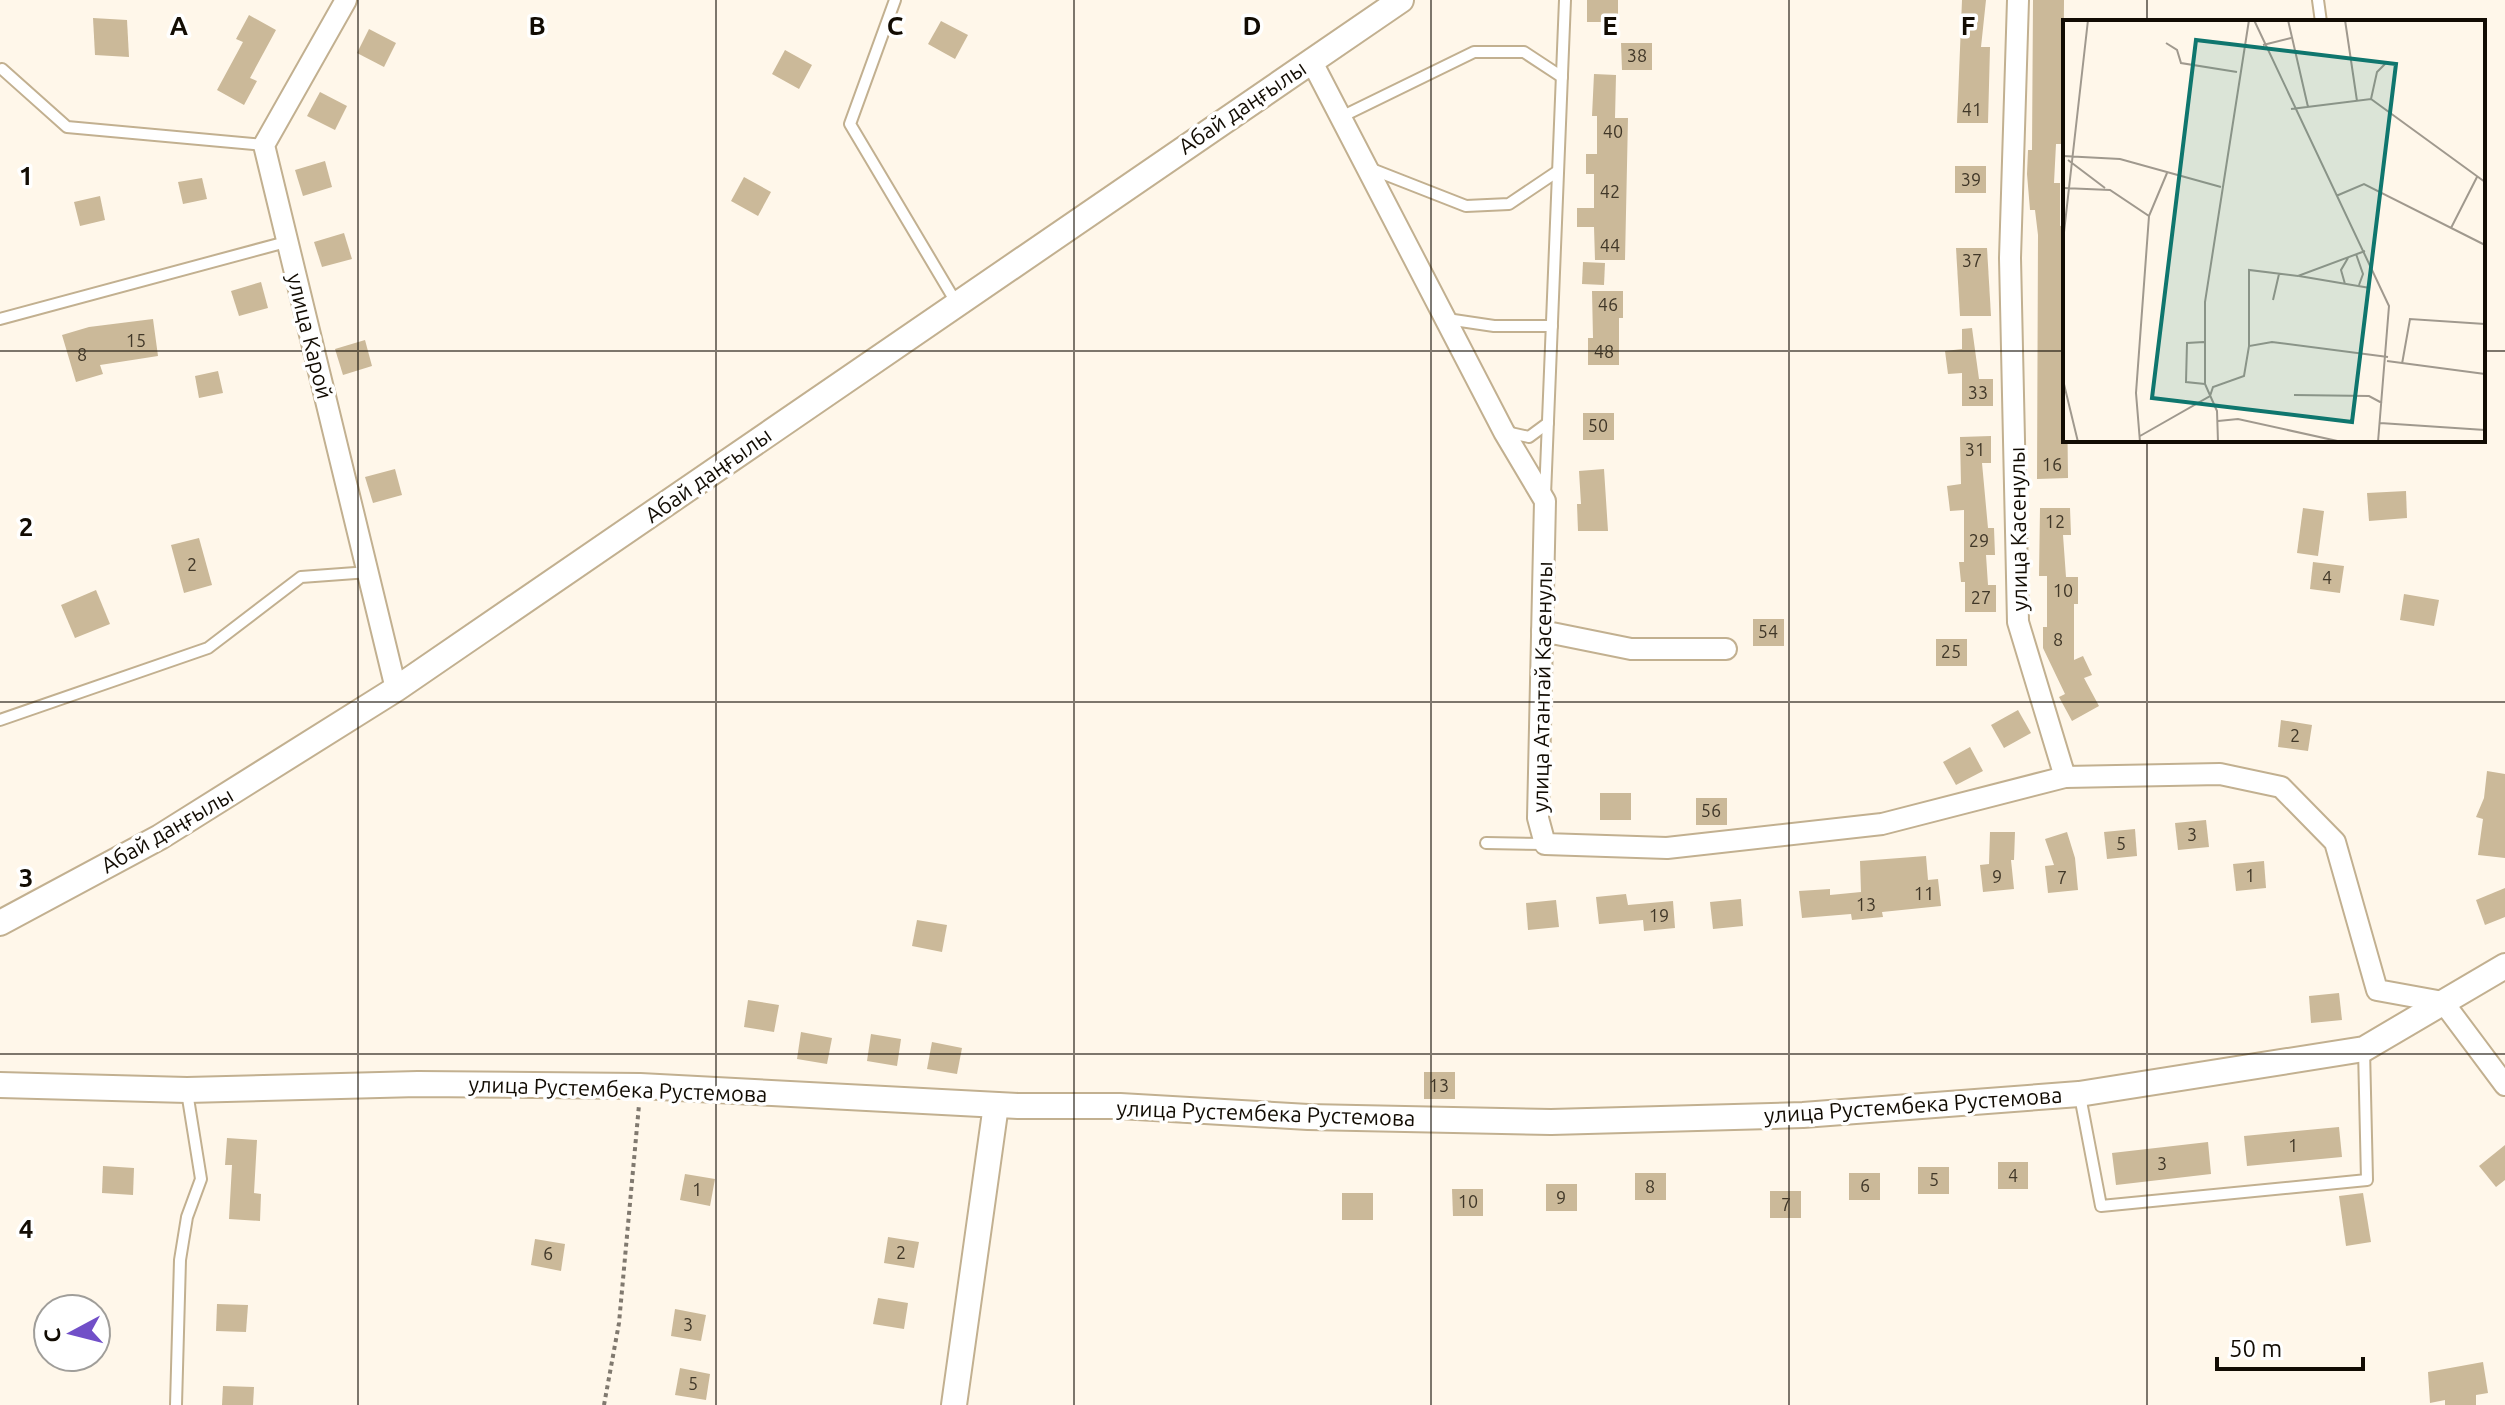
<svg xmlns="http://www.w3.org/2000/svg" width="2505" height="1405" font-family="Ubuntu,sans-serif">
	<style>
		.building { fill: #cbb999 }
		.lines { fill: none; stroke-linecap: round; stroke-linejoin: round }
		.service-casing { stroke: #c2b090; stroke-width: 14 }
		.minor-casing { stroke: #c2b090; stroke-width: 24 }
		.tertiary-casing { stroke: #c2b090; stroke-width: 28 }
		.path { stroke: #80796f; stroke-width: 4; stroke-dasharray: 4 4; stroke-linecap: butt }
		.service { stroke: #fff; stroke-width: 10 }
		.minor { stroke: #fff; stroke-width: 20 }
		.tertiary { stroke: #fff; stroke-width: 24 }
		.grid { fill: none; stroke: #120c03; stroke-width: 2; stroke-opacity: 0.55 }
		.labels { text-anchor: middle; stroke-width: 7; stroke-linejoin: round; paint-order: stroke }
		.number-label { font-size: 18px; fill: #403728 }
		.street-label { font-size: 22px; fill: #120c03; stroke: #fff }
		.inset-road { fill: none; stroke: #a0998e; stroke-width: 2 }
		.view { fill: #0f766e; fill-opacity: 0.15; stroke: #0f766e; stroke-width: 4 }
		.inset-edge { fill: none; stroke: #120c03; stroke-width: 4 }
		.grid-label { font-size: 26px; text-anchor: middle; font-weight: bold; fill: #120c03; stroke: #fff; stroke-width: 7; stroke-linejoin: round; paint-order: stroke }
	</style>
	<rect width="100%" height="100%" fill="#fff7ea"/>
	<!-- building -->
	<g class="building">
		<rect x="1587" y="0" width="31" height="22"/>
		<path d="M1962,0H1986L1981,47H1990L1988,123H1957Z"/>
		<path d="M2033,0H2064L2063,144H2056L2054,183H2060V226L2065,225L2068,478L2037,479L2038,235L2035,210H2030L2027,174L2028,150H2032Z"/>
		<path d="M249,15L276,30L250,78L257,81L244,105L217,90L243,42L236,39Z"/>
		<path d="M93,18L127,20L129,57L95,55Z"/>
		<path d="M941,21L968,35L955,59L928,44Z"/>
		<path d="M369,29L396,43L384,67L357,53Z"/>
		<path d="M1621,43H1652V70H1622Z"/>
		<path d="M785,50L812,65L799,89L772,74Z"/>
		<path d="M1594,74L1616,75L1615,118H1628L1625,260H1595L1594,227H1577V208H1594V174H1586V154H1597V116H1592Z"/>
		<path d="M320,92L347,106L335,130L307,116Z"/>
		<path d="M325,161L332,187L303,196L295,170Z"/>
		<rect x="1955" y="166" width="31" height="27"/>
		<path d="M744,177L771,192L758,216L731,201Z"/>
		<path d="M202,178L207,199L183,204L178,182Z"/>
		<path d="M100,196L105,220L80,226L74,202Z"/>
		<path d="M344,233L352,259L322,267L314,242Z"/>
		<path d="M1956,248H1987L1991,316H1960Z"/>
		<path d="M1583,262L1605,263L1604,285L1582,284Z"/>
		<path d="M261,282L268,308L239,316L231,291Z"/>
		<path d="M1592,291H1623V318H1619V365H1588V338H1593Z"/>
		<path d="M153,319L158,356L100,365L103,374L76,382L62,335L89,327Z"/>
		<path d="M1972,328L1979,379H1993V406H1962V373L1948,374L1945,351L1962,349V329Z"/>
		<path d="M365,340L372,366L343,375L335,349Z"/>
		<path d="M218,371L223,393L199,398L195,376Z"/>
		<rect x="1583" y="413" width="31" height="27"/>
		<path d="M1991,436V463H1982L1988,528H1994L1995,555H1986L1988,585H1996V612H1965V582H1961L1959,562H1964V510L1950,511L1947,486L1961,484L1960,437Z"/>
		<path d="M395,469L402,495L373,503L365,477Z"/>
		<path d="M1604,469L1608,531H1578L1577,504H1581L1579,471Z"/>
		<path d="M2406,491L2407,518L2369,521L2367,493Z"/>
		<path d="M2040,508H2070L2071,535H2063L2066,577H2078V604H2074V660L2083,656L2092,675L2084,678L2099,706L2072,721L2059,697L2065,694L2043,648V627H2047V576H2039Z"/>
		<path d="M2303,508L2324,511L2318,556L2297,553Z"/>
		<path d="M199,538L212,585L184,593L171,545Z"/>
		<path d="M2313,562L2344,566L2340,593L2310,589Z"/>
		<path d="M96,590L110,624L75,638L61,605Z"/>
		<path d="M2404,594L2439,600L2434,626L2400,620Z"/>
		<rect x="1753" y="619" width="31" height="27"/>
		<rect x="1936" y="639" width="31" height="27"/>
		<path d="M2018,710L2031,733L2004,748L1991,725Z"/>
		<path d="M2281,720L2312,725L2308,751L2278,747Z"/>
		<path d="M1970,747L1983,771L1956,785L1943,762Z"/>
		<path d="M2487,771L2505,774V858L2478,855L2483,819L2476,817L2484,798Z"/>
		<rect x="1600" y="793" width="31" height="27"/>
		<rect x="1696" y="798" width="31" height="27"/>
		<path d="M2206,820L2209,847L2178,850L2175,823Z"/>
		<path d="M2135,829L2137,856L2107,859L2104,832Z"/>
		<path d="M1990,832H2015L2014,860H2011L2014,889L1983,892L1980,865L1989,864Z"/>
		<path d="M2067,832L2075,858L2078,890L2048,893L2045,866L2054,865L2045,839Z"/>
		<path d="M1926,856L1928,880L1938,879L1941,906L1882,912L1883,917L1852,920L1851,914L1802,918L1799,891L1830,889V895L1861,892L1860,861Z"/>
		<path d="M2264,861L2266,888L2236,891L2233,864Z"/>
		<path d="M2505,888V917L2485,925L2476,900Z"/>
		<path d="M1626,894L1628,905L1673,901L1675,928L1644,931L1643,920L1599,924L1596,897Z"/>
		<path d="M1741,899L1743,926L1713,929L1710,902Z"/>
		<path d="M1556,900L1559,927L1528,930L1526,903Z"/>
		<path d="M917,920L947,925L942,952L912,946Z"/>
		<path d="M2339,993L2342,1020L2311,1023L2309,996Z"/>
		<path d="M748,1000L779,1005L774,1032L744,1027Z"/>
		<path d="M801,1032L832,1038L827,1064L797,1059Z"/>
		<path d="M871,1034L901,1039L897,1066L867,1061Z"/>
		<path d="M932,1042L962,1048L957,1074L927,1069Z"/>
		<rect x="1424" y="1072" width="31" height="27"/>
		<path d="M2339,1127L2342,1157L2247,1166L2244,1136Z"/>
		<path d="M227,1138L257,1140L254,1193L261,1194L260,1221L229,1219L232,1165H225Z"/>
		<path d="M2208,1142L2211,1174L2116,1185L2112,1153Z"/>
		<path d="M2505,1145V1180L2496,1187L2479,1166Z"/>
		<rect x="1998" y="1162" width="30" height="27"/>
		<path d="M103,1166L134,1168L133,1195L102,1193Z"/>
		<rect x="1918" y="1167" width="31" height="27"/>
		<rect x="1635" y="1173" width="31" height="27"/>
		<rect x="1849" y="1173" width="31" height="27"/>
		<path d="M685,1174L715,1179L710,1206L680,1200Z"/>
		<rect x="1546" y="1184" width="31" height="27"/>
		<path d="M1452,1189H1483V1216H1453Z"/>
		<rect x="1770" y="1191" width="31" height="27"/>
		<rect x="1342" y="1193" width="31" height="27"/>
		<path d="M2363,1193L2371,1242L2346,1246L2339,1196Z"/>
		<path d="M888,1237L919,1242L914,1268L884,1263Z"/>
		<path d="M535,1239L565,1244L561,1271L531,1265Z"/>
		<path d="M878,1298L908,1303L904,1329L873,1324Z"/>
		<path d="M217,1304L248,1305L246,1332L216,1331Z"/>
		<path d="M675,1309L706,1315L701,1341L671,1336Z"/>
		<path d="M2483,1362L2488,1393L2476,1395V1405H2445V1400L2430,1403L2428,1372Z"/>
		<path d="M680,1368L710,1374L706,1400L675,1395Z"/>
		<path d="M223,1386L254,1387L253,1405H222Z"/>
	</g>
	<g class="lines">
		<!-- service casing -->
		<g class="service-casing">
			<g id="service">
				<path d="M895,0L850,124L957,304"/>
				<path d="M2318,0L2321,22"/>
				<path d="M2,69L67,127L264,145"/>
				<path d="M1341,117L1474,52H1524L1562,77"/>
				<path d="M1369,168L1466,206L1509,204L1558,171"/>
				<path d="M0,319L286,242"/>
				<path d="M1447,319L1494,326H1552"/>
				<path d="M1506,432L1529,437L1548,423"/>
				<path d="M1545,495L1565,0"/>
				<path d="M0,720L208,648L301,577L369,572"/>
				<path d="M1486,843L1545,844"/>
				<path d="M2080,1096L2101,1206L2367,1180L2364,1049"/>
				<path d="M176,1405L180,1260L187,1217L201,1179L187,1092"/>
			</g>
		</g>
		<!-- minor casing -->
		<g class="minor-casing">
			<g id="minor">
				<path d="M346,0L264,145L396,689"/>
				<path d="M2018,0L2010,258L2018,622L2065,777L2220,774L2281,787L2335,842L2377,990L2443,1002L2505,1085"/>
				<path d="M1311,60L1504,432L1545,501L1538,818L1545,844L1667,848L1882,824L2065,777"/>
				<path d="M1542,631L1631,649H1726"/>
			</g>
		</g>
		<!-- tertiary casing -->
		<g class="tertiary-casing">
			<g id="tertiary">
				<path d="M0,923L160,837L396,689L1401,0"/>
				<path d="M0,1085L187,1090L418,1084L640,1086L1018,1106H1120L1308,1117L1551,1122L1803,1115L2079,1094L2364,1049L2505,966"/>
				<path d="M954,1405L996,1105"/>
			</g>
		</g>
		<!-- path -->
		<path class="path" d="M604,1405L619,1323L639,1105"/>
		<!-- service -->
		<use href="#service" class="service"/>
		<!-- minor -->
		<use href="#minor" class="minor"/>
		<!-- tertiary -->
		<use href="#tertiary" class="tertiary"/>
	</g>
	<!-- grid -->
	<path class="grid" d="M358,0V1405M716,0V1405M1074,0V1405M1431,0V1405M1789,0V1405M2147,0V22M0,351H2065M2483,351H2505M2147,440V1405M0,702H2505M0,1054H2505"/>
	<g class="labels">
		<!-- number labels -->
		<g class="number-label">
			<text x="1637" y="62">38</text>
			<text x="1972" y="116">41</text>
			<text x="1613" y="138">40</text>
			<text x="1971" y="186">39</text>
			<text x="1610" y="198">42</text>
			<text x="1610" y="252">44</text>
			<text x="1972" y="267">37</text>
			<text x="1608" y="311">46</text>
			<text x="136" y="347">15</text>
			<text x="1604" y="358">48</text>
			<text x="82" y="361">8</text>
			<text x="1978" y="399">33</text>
			<text x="1598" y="432">50</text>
			<text x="1975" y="456">31</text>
			<text x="2052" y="471">16</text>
			<text x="2055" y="528">12</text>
			<text x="1979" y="547">29</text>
			<text x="192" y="571">2</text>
			<text x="2327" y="584">4</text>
			<text x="2063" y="597">10</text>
			<text x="1981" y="604">27</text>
			<text x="1768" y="638">54</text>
			<text x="2058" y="646">8</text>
			<text x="1951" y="658">25</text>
			<text x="2295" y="742">2</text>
			<text x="1711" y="817">56</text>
			<text x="2192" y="841">3</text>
			<text x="2121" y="850">5</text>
			<text x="2250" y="882">1</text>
			<text x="1997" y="883">9</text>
			<text x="2062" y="884">7</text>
			<text x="1924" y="900">11</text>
			<text x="1866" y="911">13</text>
			<text x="1659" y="922">19</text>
			<text x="1439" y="1092">13</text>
			<text x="2293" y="1152">1</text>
			<text x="2162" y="1170">3</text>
			<text x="2013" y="1182">4</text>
			<text x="1934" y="1186">5</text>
			<text x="1865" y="1192">6</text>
			<text x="1650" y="1193">8</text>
			<text x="697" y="1196">1</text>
			<text x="1561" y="1204">9</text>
			<text x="1468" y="1208">10</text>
			<text x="1786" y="1211">7</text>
			<text x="901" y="1259">2</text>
			<text x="548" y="1260">6</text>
			<text x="688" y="1331">3</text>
			<text x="693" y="1390">5</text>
		</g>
		<!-- street labels -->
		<g class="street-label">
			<text transform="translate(1242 107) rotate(-34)" y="8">Абай даңғылы</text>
			<text transform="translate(310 336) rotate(76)" y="8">улица Карой</text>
			<text transform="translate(708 475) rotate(-35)" y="8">Абай даңғылы</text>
			<text transform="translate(2018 529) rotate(-91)" y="8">улица Касенулы</text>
			<text transform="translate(1542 687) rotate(-89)" y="8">улица Атантай Касенулы</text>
			<text transform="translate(167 830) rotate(-30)" y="8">Абай даңғылы</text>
			<text transform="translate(618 1089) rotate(2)" y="8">улица Рустембека Рустемова</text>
			<text transform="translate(1913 1105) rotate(-4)" y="8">улица Рустембека Рустемова</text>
			<text transform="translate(1266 1113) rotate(2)" y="8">улица Рустембека Рустемова</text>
		</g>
	</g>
	<!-- overview -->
	<g transform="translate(2063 20)">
		<rect width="422" height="422" fill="#fff7ea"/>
		<path class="inset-road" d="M191,0L326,286L315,422M225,0L245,87M282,0L294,81M103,23L114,30L118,43L174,52M200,25L228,18M308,79L314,52L323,43M228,89L308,79L422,162M0,136L57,139L158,167M5,140L42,168M0,168L47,170L86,196L104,153M273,176L301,164L422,225M388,208L414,157M0,221L25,0M293,234L300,254L296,265M236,256L307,268M282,264L278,250L285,238M210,280L216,254M141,322L124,323L123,362L142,364M186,326V250L235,256L302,231M324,341L422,354M339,344L347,299L422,304M0,360L15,422M231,375L306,376L319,383M155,401L175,399L279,422M317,403L422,410M77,416L147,376L150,367L181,356L186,326L209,322L325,337M77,422L73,373L86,196M155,422L154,391L142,364V282L186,0"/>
		<path class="view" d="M133,20L333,44L289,402L89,378Z"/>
		<rect width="422" height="422" class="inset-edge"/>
	</g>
	<g class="grid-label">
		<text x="179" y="35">A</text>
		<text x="537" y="35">B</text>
		<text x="895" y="35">C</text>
		<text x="1252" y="35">D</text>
		<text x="1610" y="35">E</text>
		<text x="1968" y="35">F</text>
		<text x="26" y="185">1</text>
		<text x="26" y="536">2</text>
		<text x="26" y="887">3</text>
		<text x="26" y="1238">4</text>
	</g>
	<!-- north arrow -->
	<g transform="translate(72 1333) rotate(263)"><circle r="38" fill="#ffffff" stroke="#a09e9a" stroke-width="2"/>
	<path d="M0-6L14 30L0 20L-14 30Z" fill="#714fc8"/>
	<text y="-12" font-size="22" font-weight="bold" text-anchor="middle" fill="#120c03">С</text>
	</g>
	<!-- scale -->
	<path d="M2217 1357v12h146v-12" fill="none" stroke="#120c03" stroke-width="4"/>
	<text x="2229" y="1357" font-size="24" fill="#120c03" stroke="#ffffff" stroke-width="6" paint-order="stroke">50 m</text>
</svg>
